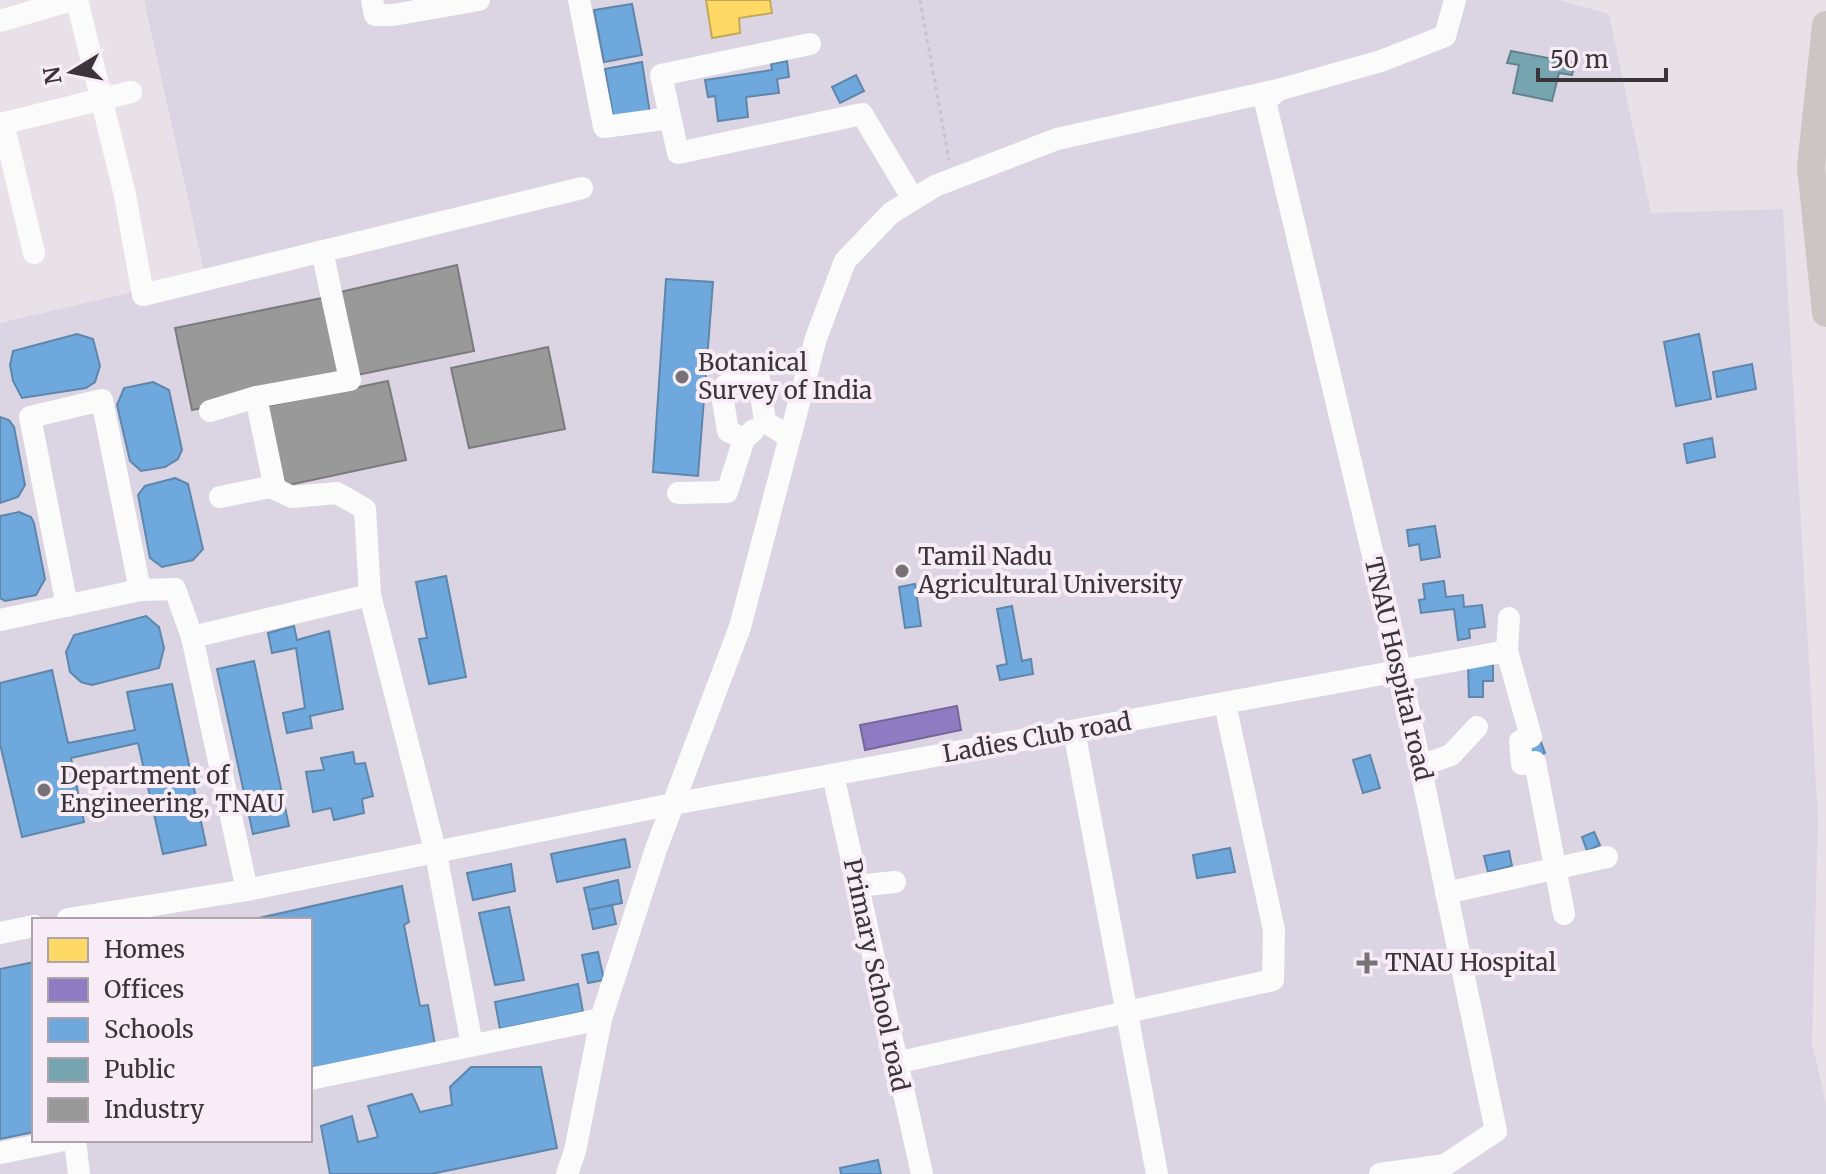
<svg xmlns="http://www.w3.org/2000/svg" width="1826" height="1174" font-family="Merriweather,serif">
	<style>
		.education { fill: #dbd4e2; fill-rule: evenodd }
		.homes { fill: #ffd966; stroke: #c4a858; stroke-width: 2 }
		.offices { fill: #8e7cc3; stroke: #75679a; stroke-width: 2 }
		.schools { fill: #6fa8dc; stroke: #5f86ab; stroke-width: 2 }
		.public { fill: #76a5af; stroke: #64838c; stroke-width: 2 }
		.industry { fill: #999; stroke: #7c7b7c; stroke-width: 2 }
		.lines { fill: none; stroke-linecap: round; stroke-linejoin: round }
		.path { stroke: #c7c5c7; stroke-width: 3; stroke-dasharray: 4 4; stroke-linecap: butt }
		.minor { stroke: #fcfbfc; stroke-width: 22 }
		.major { stroke: #cdc5c4; stroke-width: 28 }
		.poi-dot { fill: #777276; stroke: #f8edf7; stroke-width: 3 }
		.labels { text-anchor: middle; stroke-width: 8; stroke-linejoin: round; paint-order: stroke }
		.poi-label { font-size: 24px; fill: #3a3539; stroke: #f8edf7; text-anchor: start }
		.street-label { font-size: 24px; fill: #3a3539; stroke: #f8edf7 }
	</style>
	<rect width="100%" height="100%" fill="#e8e2e8"/>
	<!-- education -->
	<path class="education" d="M144,0H1559L1609,14L1651,213L1783,209L1818,819L1812,1043L1826,1104V1174H0V323L205,275ZM34,920H310V1140H34Z"/>
	<!-- homes -->
	<path class="homes" d="M706,0H770L772,13L739,18L740,33L712,38Z"/>
	<!-- offices -->
	<path class="offices" d="M957,706L961,730L865,750L860,725Z"/>
	<!-- schools -->
	<g class="schools">
		<path d="M632,4L642,55L604,62L594,10Z"/>
		<path d="M787,61L789,77L777,79L779,93L746,97L748,117L718,121L715,96L708,97L705,80L772,70L771,64Z"/>
		<path d="M642,62L650,114L614,121L605,69Z"/>
		<path d="M856,75L864,91L840,103L832,87Z"/>
		<path d="M666,279L713,282L698,476L653,472Z"/>
		<path d="M77,334L93,339L100,366L95,382L86,388L22,398L13,381L10,365L13,351Z"/>
		<path d="M1699,334L1711,399L1676,406L1664,342Z"/>
		<path d="M1752,364L1756,389L1717,397L1713,372Z"/>
		<path d="M153,382L169,390L182,450L178,459L165,467L141,471L130,461L117,405L124,388Z"/>
		<path d="M0,417L9,420L14,427L25,485L18,497L0,503Z"/>
		<path d="M1712,438L1715,457L1687,463L1684,444Z"/>
		<path d="M175,478L188,484L203,549L193,560L162,567L150,558L138,495L145,486Z"/>
		<path d="M19,512L31,517L34,523L45,579L36,595L5,601L0,598V516Z"/>
		<path d="M1435,526L1440,557L1421,560L1419,544L1409,546L1407,530Z"/>
		<path d="M446,576L466,677L429,684L419,639L427,638L416,582Z"/>
		<path d="M1444,581L1446,597L1463,595L1464,607L1482,605L1485,627L1469,629L1470,638L1458,640L1454,609L1421,613L1419,600L1425,599L1423,584Z"/>
		<path d="M915,584L921,626L905,628L899,587Z"/>
		<path d="M1012,606L1022,661L1031,659L1033,674L1000,680L997,666L1007,664L997,609Z"/>
		<path d="M146,616L159,627L164,648L159,668L92,685L81,682L70,672L66,652L74,635Z"/>
		<path d="M294,626L297,640L329,631L343,709L310,716L312,728L287,733L283,713L305,708L296,648L272,653L268,633Z"/>
		<path d="M254,661L289,826L253,834L217,669Z"/>
		<path d="M1468,665H1493V681H1483V697H1469Z"/>
		<path d="M52,670L68,743L135,730L127,692L172,684L206,845L163,854L138,743L71,758L84,822L22,837L0,744V683Z"/>
		<path d="M1541,742L1545,753L1529,760L1524,749Z"/>
		<path d="M353,752L355,764L365,763L373,796L362,799L364,813L334,820L331,808L313,812L306,772L324,770L321,758Z"/>
		<path d="M1370,755L1380,788L1363,793L1353,760Z"/>
		<path d="M1594,832L1600,845L1587,851L1582,837Z"/>
		<path d="M625,839L630,867L557,882L551,854Z"/>
		<path d="M1230,848L1235,872L1197,878L1193,855Z"/>
		<path d="M1509,851L1512,866L1488,872L1484,856Z"/>
		<path d="M511,864L515,891L473,900L467,873Z"/>
		<path d="M618,880L622,903L589,910L584,888Z"/>
		<path d="M402,886L409,922L404,925L420,1006L428,1005L435,1045L310,1070V920H250Z"/>
		<path d="M612,905L616,924L593,929L589,910Z"/>
		<path d="M509,907L524,980L495,985L479,913Z"/>
		<path d="M598,952L604,980L588,983L582,955Z"/>
		<path d="M34,962V1132L0,1139V969Z"/>
		<path d="M578,984L583,1012L500,1029L495,1002Z"/>
		<path d="M471,1067H541L557,1148L431,1174H330L321,1126L352,1116L358,1142L378,1137L368,1106L412,1094L420,1112L452,1105L450,1087Z"/>
		<path d="M878,1160L881,1174H841L840,1168Z"/>
	</g>
	<!-- public -->
	<path class="public" d="M1511,51L1575,63L1572,75L1559,73L1552,101L1513,93L1519,65L1507,63Z"/>
	<!-- industry -->
	<g class="industry">
		<path d="M457,265L474,351L352,376L336,293Z"/>
		<path d="M327,297L344,377L192,410L175,328Z"/>
		<path d="M548,347L565,429L469,448L451,368Z"/>
		<path d="M388,381L406,460L279,487L263,407Z"/>
	</g>
	<g class="lines">
		<!-- path -->
		<path class="path" d="M920,0L949,160"/>
		<!-- minor -->
		<g class="minor">
			<path d="M77,0L125,195L143,295L582,188"/>
			<path d="M372,0L375,15H393L479,0"/>
			<path d="M579,0L604,127L670,118"/>
			<path d="M0,21L72,0"/>
			<path d="M810,44L661,75L678,153L862,114L913,199"/>
			<path d="M1278,90L1265,101L1400,669L1496,1131L1445,1165L1380,1174"/>
			<path d="M3,123L34,253"/>
			<path d="M0,124L131,92"/>
			<path d="M256,397L275,489L292,497L337,493L365,509L370,595"/>
			<path d="M210,411L256,397L350,380L322,251"/>
			<path d="M744,439L728,431L723,401L725,386L749,376L759,378L765,422L790,437"/>
			<path d="M678,493L727,492L744,439L754,430"/>
			<path d="M220,497L275,486"/>
			<path d="M67,606L30,417L102,400L140,590"/>
			<path d="M1509,618L1507,651L1531,737L1520,741L1522,764L1535,762L1564,914"/>
			<path d="M0,620L140,590L175,589L192,637L370,595L436,854L472,1045"/>
			<path d="M1074,731L1157,1174"/>
			<path d="M1420,766L1451,755L1477,727"/>
			<path d="M833,775L922,1174"/>
			<path d="M857,886L895,882"/>
			<path d="M247,890L673,804L1507,651"/>
			<path d="M1446,893L1607,857"/>
			<path d="M68,919L247,890L192,637"/>
			<path d="M0,933L34,926"/>
			<path d="M895,1063L1273,980L1274,930L1225,704"/>
			<path d="M310,1079L601,1019"/>
			<path d="M75,1140L79,1174"/>
			<path d="M0,1153L64,1140"/>
			<path d="M567,1174L575,1151L601,1019L656,849L740,627L816,338L845,261L891,213L935,186L1057,139L1278,90L1381,61L1445,36L1455,0"/>
		</g>
		<!-- major -->
		<path class="major" d="M1826,25L1811,167L1826,313"/>
	</g>
	<!-- markers -->
	<g class="poi-dot">
		<circle cx="682" cy="377" r="8"/>
		<circle cx="902" cy="571" r="8"/>
		<circle cx="44" cy="790" r="8"/>
		<path d="M1363 951h8v8h8v8h-8v8h-8v-8h-8v-8h8z"/>
	</g>
	<g class="labels">
		<!-- poi labels -->
		<g class="poi-label">
			<text x="698" y="371">Botanical<tspan x="698" dy="28">Survey of India</tspan></text>
			<text x="918" y="565">Tamil Nadu<tspan x="918" dy="28">Agricultural University</tspan></text>
			<text x="60" y="784">Department of<tspan x="60" dy="28">Engineering, TNAU</tspan></text>
			<text x="1385" y="971">TNAU Hospital</text>
		</g>
		<!-- street labels -->
		<g class="street-label">
			<text transform="translate(1398 669) rotate(77)" y="8">TNAU Hospital road</text>
			<text transform="translate(1037 738) rotate(-10)" y="8">Ladies Club road</text>
			<text transform="translate(876 975) rotate(78)" y="8">Primary School road</text>
		</g>
	</g>
	<!-- legend -->
	<rect x="32" y="918" width="280" height="224" fill="#f8edf7" stroke="#aca3ab" stroke-width="2"/>
	<rect x="48" y="938" width="40" height="24" fill="#ffd966" stroke="#aca3ab" stroke-width="2"/>
	<text x="104" y="958" font-size="24" fill="#3a3539">Homes</text>
	<rect x="48" y="978" width="40" height="24" fill="#8e7cc3" stroke="#aca3ab" stroke-width="2"/>
	<text x="104" y="998" font-size="24" fill="#3a3539">Offices</text>
	<rect x="48" y="1018" width="40" height="24" fill="#6fa8dc" stroke="#aca3ab" stroke-width="2"/>
	<text x="104" y="1038" font-size="24" fill="#3a3539">Schools</text>
	<rect x="48" y="1058" width="40" height="24" fill="#76a5af" stroke="#aca3ab" stroke-width="2"/>
	<text x="104" y="1078" font-size="24" fill="#3a3539">Public</text>
	<rect x="48" y="1098" width="40" height="24" fill="#999999" stroke="#aca3ab" stroke-width="2"/>
	<text x="104" y="1118" font-size="24" fill="#3a3539">Industry</text>
	<!-- north arrow -->
	<g transform="translate(72 72) rotate(260)" stroke="#f8edf7" stroke-width="6" paint-order="stroke">
	<path d="M0-6L14 30L0 20L-14 30Z" fill="#3a3539"/>
	<text y="-12" font-size="22" font-weight="bold" text-anchor="middle" fill="#3a3539">N</text>
	</g>
	<!-- scale -->
	<path d="M1538 68v12h128v-12" fill="none" stroke="#3a3539" stroke-width="4"/>
	<text x="1550" y="68" font-size="24" fill="#3a3539" stroke="#f8edf7" stroke-width="6" paint-order="stroke">50 m</text>
</svg>
